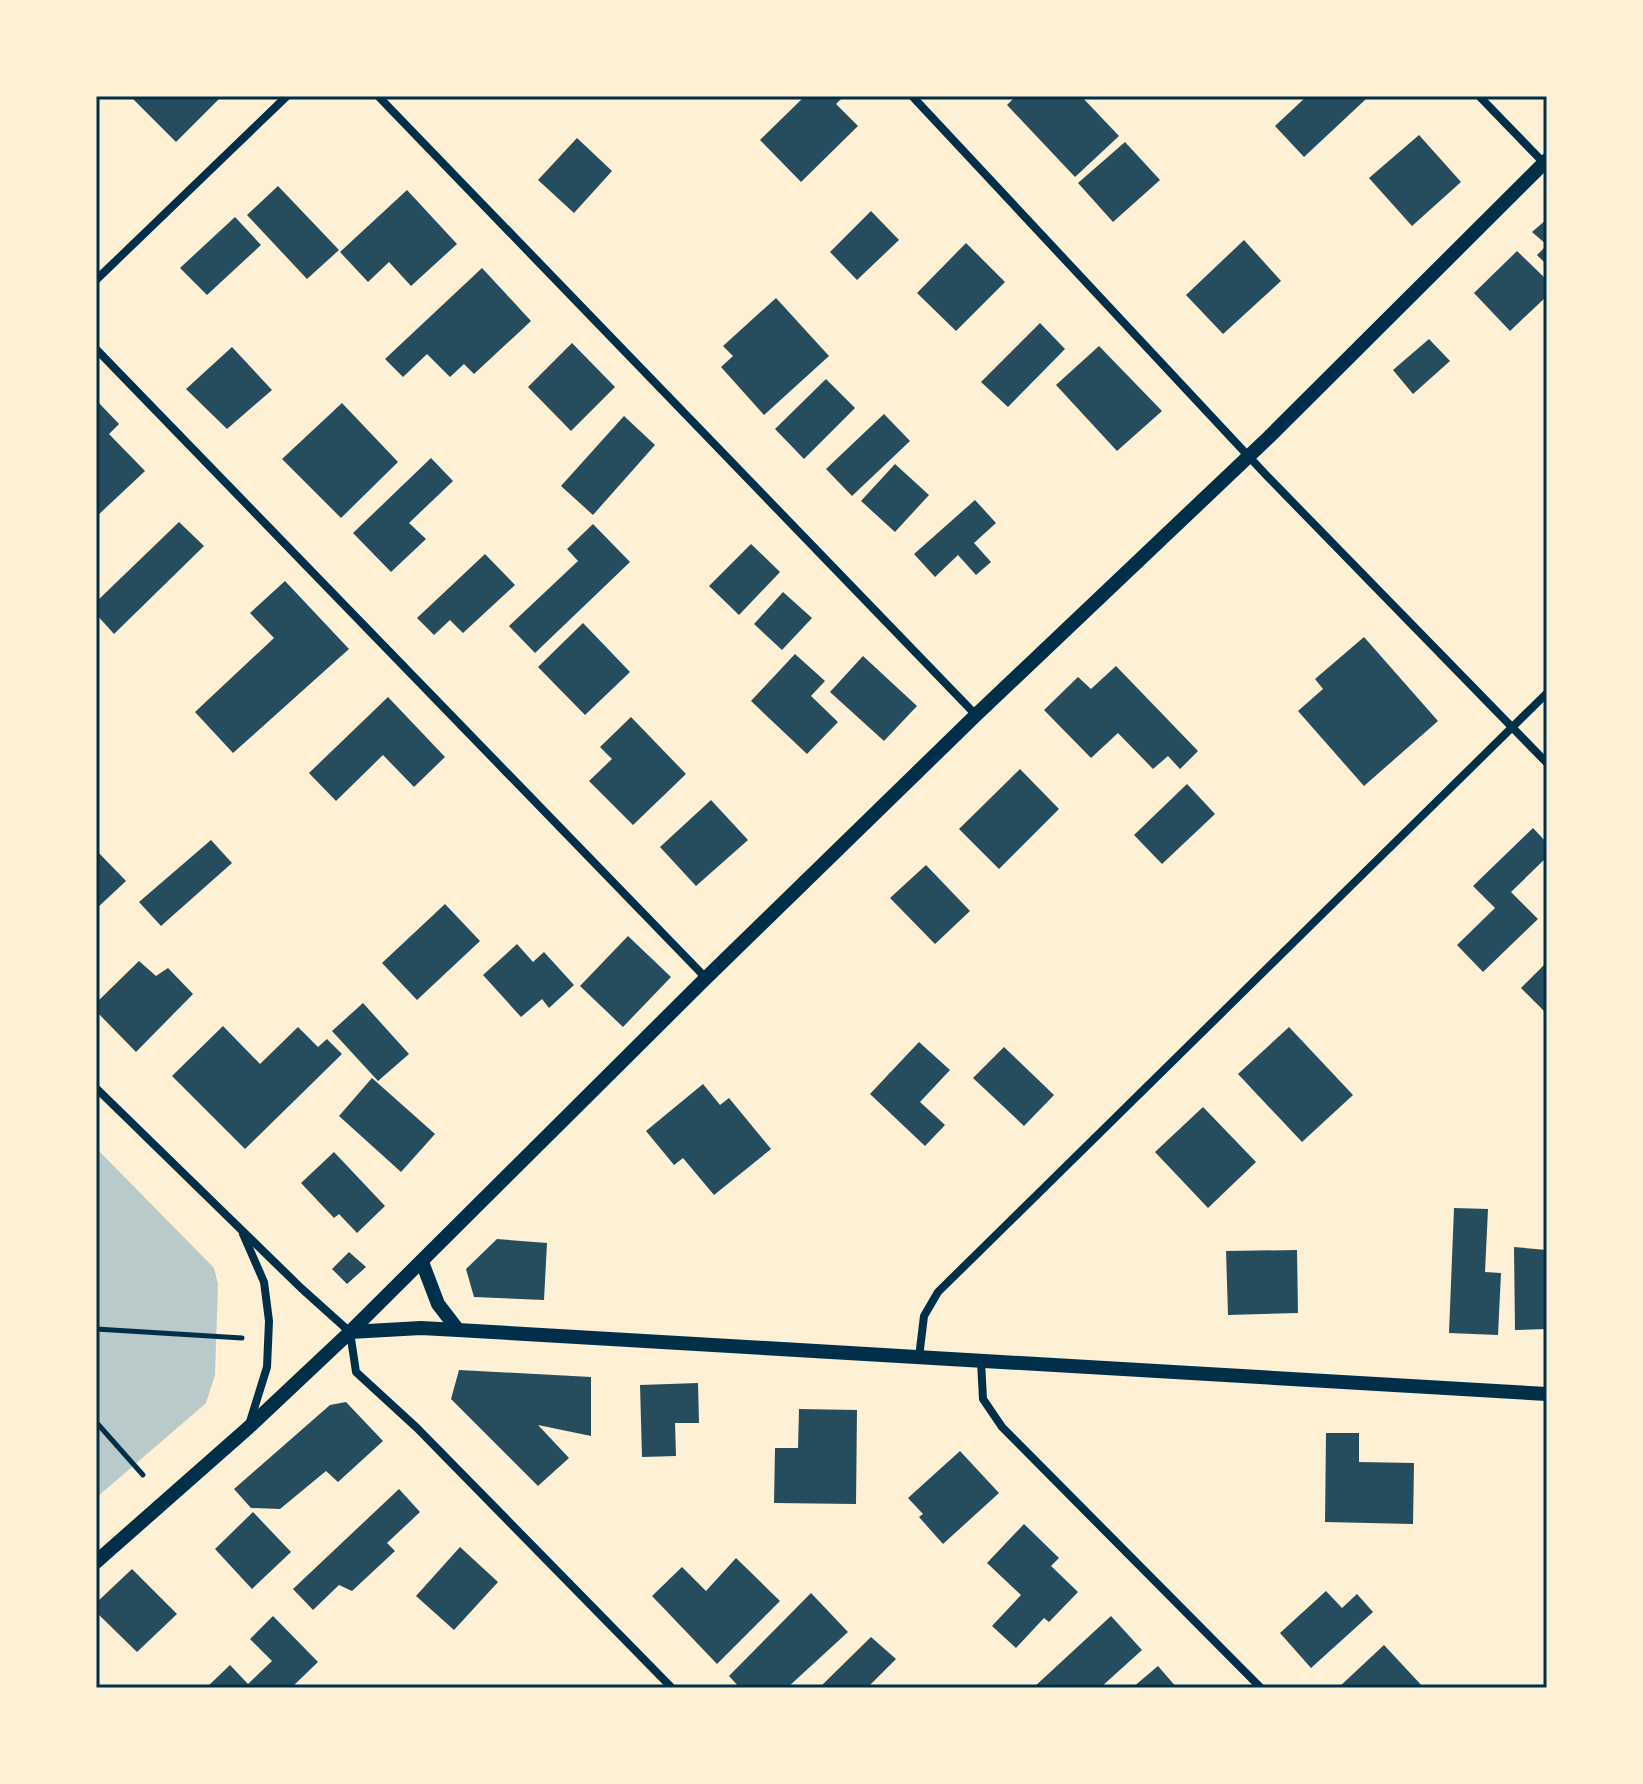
<svg xmlns="http://www.w3.org/2000/svg" width="1643" height="1784" font-family="'PT Sans Narrow',sans-serif">
	<style>
		.green { fill: #b9caca }
		.building { fill: #264d5e }
		.lines { fill: none; stroke-linecap: round; stroke-linejoin: round }
		.path { stroke: #003049; stroke-width: 5 }
		.minor { stroke: #003049; stroke-width: 8 }
		.tertiary { stroke: #003049; stroke-width: 14 }
		.neatline { fill: none; stroke: #003049; stroke-width: 3 }
	</style>
	<rect width="100%" height="100%" fill="#fdf0d5"/>
	<!-- green -->
	<path class="green" d="M96,1148L214,1268L218,1284L215,1375L206,1403L96,1498Z"/>
	<!-- building -->
	<g class="building">
		<path d="M130,96H222L176,142Z"/>
		<path d="M805,96H844L836,104L858,126L801,182L760,140Z"/>
		<path d="M1016,96H1081L1119,136L1075,177L1007,105Z"/>
		<path d="M1307,96H1362L1366,99L1304,157L1275,126Z"/>
		<path d="M1419,135L1461,182L1412,226L1369,178Z"/>
		<path d="M577,138L612,171L574,213L538,180Z"/>
		<path d="M1125,142L1160,180L1113,222L1078,183Z"/>
		<path d="M278,186L339,250L307,279L247,215Z"/>
		<path d="M407,190L457,244L411,286L389,262L368,282L340,252Z"/>
		<path d="M871,211L899,240L857,280L830,252Z"/>
		<path d="M235,217L261,245L207,295L180,268Z"/>
		<path d="M1547,219V265L1537,255L1547,245L1532,232Z"/>
		<path d="M1244,240L1281,281L1223,334L1186,295Z"/>
		<path d="M966,243L1005,282L956,331L917,293Z"/>
		<path d="M1517,251L1547,280V296L1510,331L1474,293Z"/>
		<path d="M482,268L531,321L474,374L464,364L450,377L427,354L403,377L385,359Z"/>
		<path d="M776,298L829,356L764,415L721,367L733,356L723,346Z"/>
		<path d="M1040,323L1065,349L1008,407L981,382Z"/>
		<path d="M1429,339L1450,361L1413,394L1393,370Z"/>
		<path d="M572,343L615,387L571,431L528,387Z"/>
		<path d="M1099,346L1162,411L1117,451L1056,385Z"/>
		<path d="M232,347L272,390L227,429L186,389Z"/>
		<path d="M826,379L855,408L804,459L775,429Z"/>
		<path d="M99,403L119,424L109,434L145,471L96,517V407Z"/>
		<path d="M342,403L398,462L341,518L282,459Z"/>
		<path d="M884,414L910,441L852,496L826,469Z"/>
		<path d="M624,416L655,445L593,515L561,486Z"/>
		<path d="M431,458L453,481L409,523L426,539L391,572L353,533Z"/>
		<path d="M895,464L929,495L895,532L861,501Z"/>
		<path d="M975,500L996,523L974,543L991,562L976,575L958,555L935,577L914,554Z"/>
		<path d="M179,522L204,546L114,634L96,614V602Z"/>
		<path d="M593,524L630,562L535,653L509,626L578,561L567,549Z"/>
		<path d="M751,544L780,572L739,615L709,586Z"/>
		<path d="M485,554L515,585L463,633L450,620L434,635L417,618Z"/>
		<path d="M285,581L349,649L233,753L195,712L274,638L250,613Z"/>
		<path d="M783,592L812,618L782,650L754,624Z"/>
		<path d="M583,623L630,672L585,715L538,667Z"/>
		<path d="M1364,637L1438,721L1364,786L1298,711L1323,689L1315,679Z"/>
		<path d="M795,654L825,681L811,696L838,722L807,754L751,701Z"/>
		<path d="M863,656L917,706L884,741L830,692Z"/>
		<path d="M1116,666L1198,751L1180,769L1168,756L1153,769L1118,733L1091,758L1044,710L1078,677L1091,689Z"/>
		<path d="M388,697L445,757L414,787L383,755L336,801L309,773Z"/>
		<path d="M631,717L686,774L633,825L589,781L612,759L600,747Z"/>
		<path d="M1020,769L1059,809L999,869L959,829Z"/>
		<path d="M1187,784L1215,814L1162,864L1134,835Z"/>
		<path d="M711,800L748,840L696,886L660,847Z"/>
		<path d="M1533,828L1547,843V857L1511,892L1538,919L1483,972L1457,945L1495,908L1473,886Z"/>
		<path d="M211,840L232,863L161,926L139,902Z"/>
		<path d="M96,850L126,881L96,909Z"/>
		<path d="M926,865L970,911L935,944L890,898Z"/>
		<path d="M445,904L480,941L417,1000L382,963Z"/>
		<path d="M628,936L671,977L623,1027L580,986Z"/>
		<path d="M517,944L533,962L544,952L574,985L549,1008L542,999L521,1017L483,975Z"/>
		<path d="M139,961L156,976L168,968L193,994L136,1052L96,1011V1003Z"/>
		<path d="M1547,962V1014L1521,988Z"/>
		<path d="M363,1003L409,1054L378,1081L332,1031Z"/>
		<path d="M223,1026L260,1064L298,1027L318,1047L327,1039L342,1054L245,1149L172,1076Z"/>
		<path d="M1289,1027L1353,1095L1302,1142L1238,1074Z"/>
		<path d="M919,1042L950,1070L920,1102L945,1125L925,1146L870,1094Z"/>
		<path d="M1004,1047L1054,1095L1024,1126L973,1078Z"/>
		<path d="M372,1078L435,1134L401,1172L339,1116Z"/>
		<path d="M703,1084L720,1105L729,1098L771,1149L714,1195L683,1158L674,1165L646,1131Z"/>
		<path d="M1203,1107L1256,1162L1208,1208L1155,1152Z"/>
		<path d="M334,1152L385,1206L357,1233L339,1214L334,1218L301,1183Z"/>
		<path d="M1454,1208L1488,1209L1485,1272L1501,1273L1498,1335L1449,1333Z"/>
		<path d="M497,1239L547,1243L544,1300L474,1297L466,1269Z"/>
		<path d="M1514,1247L1547,1250V1329L1515,1330Z"/>
		<path d="M1297,1250L1298,1313L1228,1315L1226,1251Z"/>
		<path d="M349,1252L366,1267L347,1284L332,1269Z"/>
		<path d="M459,1370L591,1377V1436L538,1425L569,1458L538,1486L451,1399Z"/>
		<path d="M698,1383L699,1423H675L676,1456L642,1457L640,1385Z"/>
		<path d="M346,1402L383,1441L338,1482L326,1471L280,1509L251,1508L234,1489L330,1405Z"/>
		<path d="M799,1409L857,1410L856,1504L774,1503L775,1448H798Z"/>
		<path d="M1326,1433H1359V1462L1414,1463L1413,1524L1325,1522Z"/>
		<path d="M960,1451L999,1493L943,1544L919,1517L923,1514L908,1498Z"/>
		<path d="M399,1489L420,1512L387,1543L395,1551L352,1591L339,1585L313,1610L293,1589Z"/>
		<path d="M253,1512L291,1552L252,1589L215,1549Z"/>
		<path d="M1024,1524L1059,1558L1051,1566L1078,1592L1049,1622L1044,1618L1016,1648L992,1626L1021,1595L987,1563Z"/>
		<path d="M460,1547L498,1582L454,1630L416,1596Z"/>
		<path d="M736,1558L780,1601L717,1664L652,1596L682,1567L706,1591Z"/>
		<path d="M132,1569L177,1614L137,1652L96,1612V1603Z"/>
		<path d="M1326,1591L1342,1608L1357,1594L1373,1612L1311,1668L1280,1633Z"/>
		<path d="M811,1593L848,1632L787,1688H740L729,1676Z"/>
		<path d="M273,1616L318,1662L291,1688H206L230,1665L248,1684L272,1661L250,1639Z"/>
		<path d="M1111,1616L1142,1650L1100,1688H1033Z"/>
		<path d="M871,1637L896,1659L867,1688H819Z"/>
		<path d="M1384,1645L1424,1688H1338Z"/>
		<path d="M1158,1666L1177,1688H1132Z"/>
	</g>
	<g class="lines">
		<!-- path -->
		<g class="path">
			<path d="M96,1329L242,1338"/>
			<path d="M96,1422L143,1475"/>
		</g>
		<!-- minor -->
		<g class="minor">
			<path d="M378,96L976,715"/>
			<path d="M912,96L1267,476L1547,763"/>
			<path d="M1479,96L1544,163"/>
			<path d="M96,280L287,96"/>
			<path d="M96,349L706,978"/>
			<path d="M96,1088L301,1288L350,1332L356,1372L417,1428L672,1688"/>
			<path d="M243,1234L264,1282L269,1321L267,1367L249,1425"/>
			<path d="M919,1357L924,1316L938,1292L1547,693"/>
			<path d="M981,1361L983,1399L1002,1427L1261,1688"/>
		</g>
		<!-- tertiary -->
		<g class="tertiary">
			<path d="M422,1262L438,1304L458,1330"/>
			<path d="M350,1332L421,1328L458,1330L1547,1394"/>
			<path d="M96,1562L248,1428L350,1332L706,978L976,715L1269,437L1547,160"/>
		</g>
	</g>
	<!-- border -->
	<rect width="1643" height="1784" fill="none" stroke="#fdf0d5" stroke-width="196"/>
	<rect x="98" y="98" width="1447" height="1588" class="neatline"/>
</svg>
